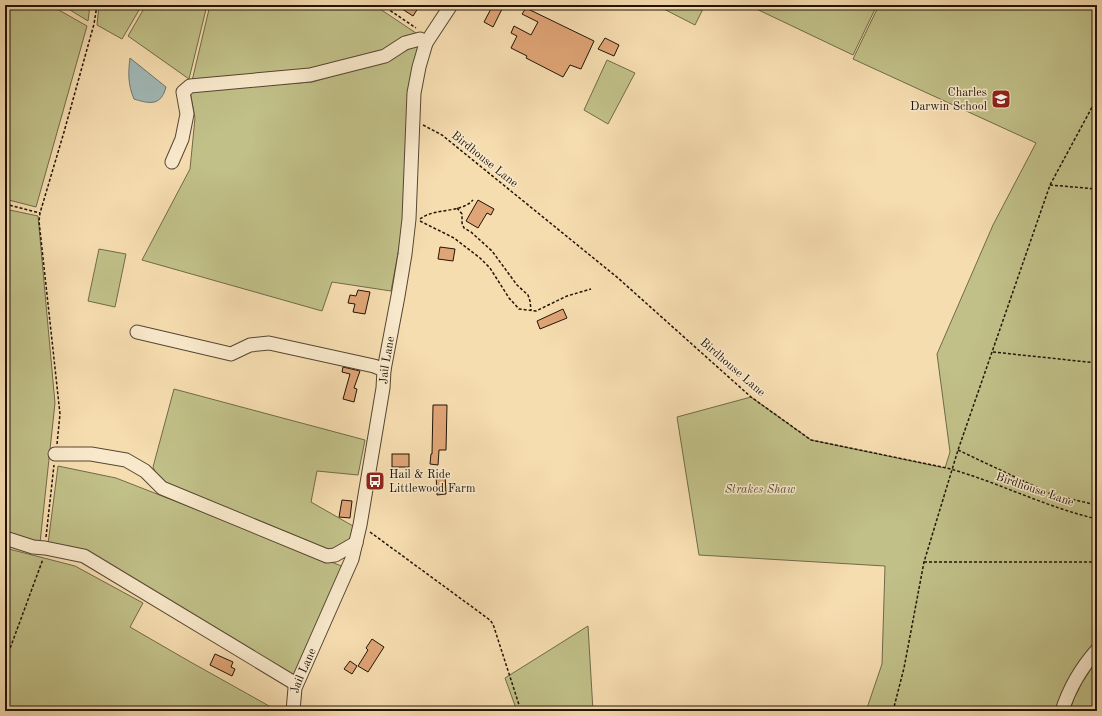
<svg xmlns="http://www.w3.org/2000/svg" width="1102" height="716" font-family="'Old Standard TT',serif">
	<style>
		.green { fill: #c1c088; stroke: #716a48 }
		.water { fill: #a1b9b7; stroke: #6e7771 }
		.building { fill: #e0a576; stroke: #211407 }
		.lines { fill: none; stroke-linecap: round; stroke-linejoin: round }
		.minor-casing { stroke: #564631; stroke-width: 15 }
		.path { stroke: #211407; stroke-width: 1.5; stroke-dasharray: 3 2; stroke-linecap: butt }
		.minor { stroke: #f9e9cc; stroke-width: 13 }
		.labels { text-anchor: middle; stroke-width: 3; stroke-linejoin: round; paint-order: stroke }
		.poi-label { font-size: 12px; fill: #211407; stroke: #f9e9cc; text-anchor: end }
		.street-label { font-size: 12px; fill: #211407; stroke: #f9e9cc }
		.park-label { font-size: 12px; font-style: italic; fill: #595034; stroke: #f9e9cc }
	</style>
	<rect width="100%" height="100%" fill="#f6ddb0"/>
	<filter id="stains"><feTurbulence type="fractalNoise" baseFrequency=".005" numOctaves="4"/><feColorMatrix values="0 0 0 0 .2 0 0 0 0 .09 0 0 0 0 .02 0 0 0 .5 -.17"/></filter>
	<radialGradient id="worn" r=".72"><stop offset=".6" stop-color="#630" stop-opacity="0"/><stop offset="1" stop-color="#630" stop-opacity=".3"/></radialGradient>
	<!-- green -->
	<g class="green">
		<path d="M5,5H50L87,26L36,207L5,199Z"/>
		<path d="M62,5H90L88,21Z"/>
		<path d="M99,5H142L122,39L97,25Z"/>
		<path d="M146,5H207L189,79L128,36Z"/>
		<path d="M210,5H374L419,35L384,52L309,72L192,81Z"/>
		<path d="M656,5H705L695,25Z"/>
		<path d="M748,5H877L853,55Z"/>
		<path d="M879,5H1097V711H866L882,664L885,566L699,555L677,417L751,397L811,440L945,468L950,452L937,354L993,225L1036,143L853,59Z"/>
		<path d="M418,44L421,46L404,221L391,291L332,282L322,311L142,260L190,169L195,118L190,91L312,82L389,60Z"/>
		<path d="M607,60L635,73L608,124L584,110Z"/>
		<path d="M5,209L38,216L55,403L40,543L5,532Z"/>
		<path d="M99,249L126,254L115,307L88,301Z"/>
		<path d="M174,389L365,440L358,475L317,471L311,502L353,526L351,541L333,553L160,482L153,467Z"/>
		<path d="M58,466L116,478L344,567L295,679L85,552L48,544Z"/>
		<path d="M5,548L75,566L143,603L130,627L187,660L278,711H5Z"/>
		<path d="M588,626L593,711H517L505,678Z"/>
	</g>
	<!-- water -->
	<path class="water" d="M130,58L166,87C161,106 150,104 134,99C128,85 128,73 130,58Z"/>
	<!-- building -->
	<g class="building">
		<path d="M396,5H420L413,16Z"/>
		<path d="M493,5H504L493,27L484,22Z"/>
		<path d="M526,8L594,41L581,69L570,65L563,77L526,58L527,56L511,48L517,36L511,33L514,26L531,35L538,22L522,14Z"/>
		<path d="M605,38L619,45L614,56L598,49Z"/>
		<path d="M478,200L494,209L491,215L487,213L478,228L466,221Z"/>
		<path d="M440,247L455,249L453,261L438,259Z"/>
		<path d="M358,290L370,292L365,314L353,312L355,304L348,303L350,295L356,296Z"/>
		<path d="M563,309L567,318L540,329L537,321Z"/>
		<path d="M343,367L360,371L354,388L357,389L354,402L343,399L350,374L342,372Z"/>
		<path d="M433,405H447L446,450H439L438,465L430,464L431,454H432Z"/>
		<rect x="392" y="454" width="17" height="13"/>
		<path d="M436,474H445L446,494L437,495Z"/>
		<path d="M342,500L352,501L350,518L339,517Z"/>
		<path d="M372,639L384,647L368,672L358,666L368,650L366,648Z"/>
		<path d="M215,654L233,662L231,667L235,669L232,676L210,665Z"/>
		<path d="M350,661L357,666L352,674L344,669Z"/>
	</g>
	<g class="lines">
		<!-- minor casing -->
		<g class="minor-casing">
			<g id="minor">
				<path d="M172,162L182,139L187,114L183,92L190,86L310,75L385,56L405,43L420,39L426,43"/>
				<path d="M137,332L231,354L250,345L269,343L374,366L384,370"/>
				<path d="M55,454H91L126,460L145,471L162,488L327,556L335,555L356,543"/>
				<path d="M5,538L33,547L45,548L84,556L296,684"/>
				<path id="s1" d="M293,711L295,688L352,559L360,525L383,388L384,370L398,296L405,254L409,219L414,93L419,67L426,43L451,5"/>
				<path d="M1062,711C1069,689 1081,668 1097,650"/>
			</g>
		</g>
		<!-- path -->
		<g class="path">
			<path d="M382,5L416,28"/>
			<path d="M423,125L442,135L618,278L751,397L811,440L947,468C998,482 1045,507 1097,519"/>
			<path d="M1050,185L1097,189"/>
			<path d="M5,204L40,213"/>
			<path d="M457,208L462,214V223L464,228L471,232L492,251L517,285L528,295L530,301L531,310"/>
			<path d="M420,219C436,207 460,214 473,200"/>
			<path d="M420,221L454,238L480,258L490,268L509,298L519,309L536,311L567,296L591,289"/>
			<path d="M993,352L1097,363"/>
			<path d="M57,444L60,414L39,221L40,213L64,132L94,24L97,5"/>
			<path d="M958,450L1053,495L1097,505"/>
			<path d="M370,532L490,620L493,624L521,711"/>
			<path d="M46,537L54,465"/>
			<path d="M924,562H1097"/>
			<path d="M5,662L43,559"/>
			<path d="M893,711L904,668L924,562L958,450L1050,185L1097,98"/>
		</g>
		<!-- minor -->
		<use href="#minor" class="minor"/>
	</g>
	<!-- icons -->
	<defs>
		<g id="school-square" transform="scale(1)"><rect x="-9" y="-9" width="18" height="18" rx="4" fill="#8f2418" stroke="#f9e9cc"/><path d="M0-5L7-2L0 1L-7-2ZM-4 1L0 2.5L4 1V4Q0 6-4 4Z" fill="#fff"/></g>
		<g id="bus-square" transform="scale(1)"><rect x="-9" y="-9" width="18" height="18" rx="4" fill="#8f2418" stroke="#f9e9cc"/><path d="M-5-6H5V4H4V6H2V4H-2V6H-4V4H-5ZM-3.5-4V0h7V-4ZM-3.5 1.2v1.5H-2V1.2ZM2 1.2v1.5H3.5V1.2Z" fill="#fff"/></g>
	</defs>
	<g fill-rule="evenodd">
		<use href="#school-square" x="1001" y="99"/>
		<use href="#bus-square" x="375" y="481"/>
	</g>
	<g class="labels">
		<!-- poi labels -->
		<g class="poi-label">
			<text x="987" y="96">Charles<tspan x="987" dy="14">Darwin School</tspan></text>
			<text x="389" y="478" text-anchor="start">Hail &amp; Ride<tspan x="389" dy="14">Littlewood Farm</tspan></text>
		</g>
		<!-- street labels -->
		<g class="street-label">
			<text transform="translate(485 159) rotate(39)" y="4">Birdhouse Lane</text>
			<text dy="4" stroke="none"><textPath href="#s1" startOffset="366">Jail Lane</textPath></text>
			<text transform="translate(733 367) rotate(41)" y="4">Birdhouse Lane</text>
			<text transform="translate(1035 489) rotate(19)" y="4">Birdhouse Lane</text>
			<text dy="4" stroke="none"><textPath href="#s1" startOffset="42">Jail Lane</textPath></text>
		</g>
		<!-- park labels -->
		<g class="park-label">
			<text x="760" y="493">Strakes Shaw</text>
		</g>
	</g>
	<!-- margin -->
	<rect width="1102" height="716" fill="none" stroke="#f6ddb0" stroke-width="20"/>
	<rect x="6" y="6" width="1090" height="704" fill="none" stroke="#211407" stroke-width="2"/>
	<rect x="10" y="10" width="1082" height="696" fill="none" stroke="#211407"/>
	<rect width="100%" height="100%" filter="url(#stains)"/>
	<rect width="100%" height="100%" fill="url(#worn)"/>
</svg>
